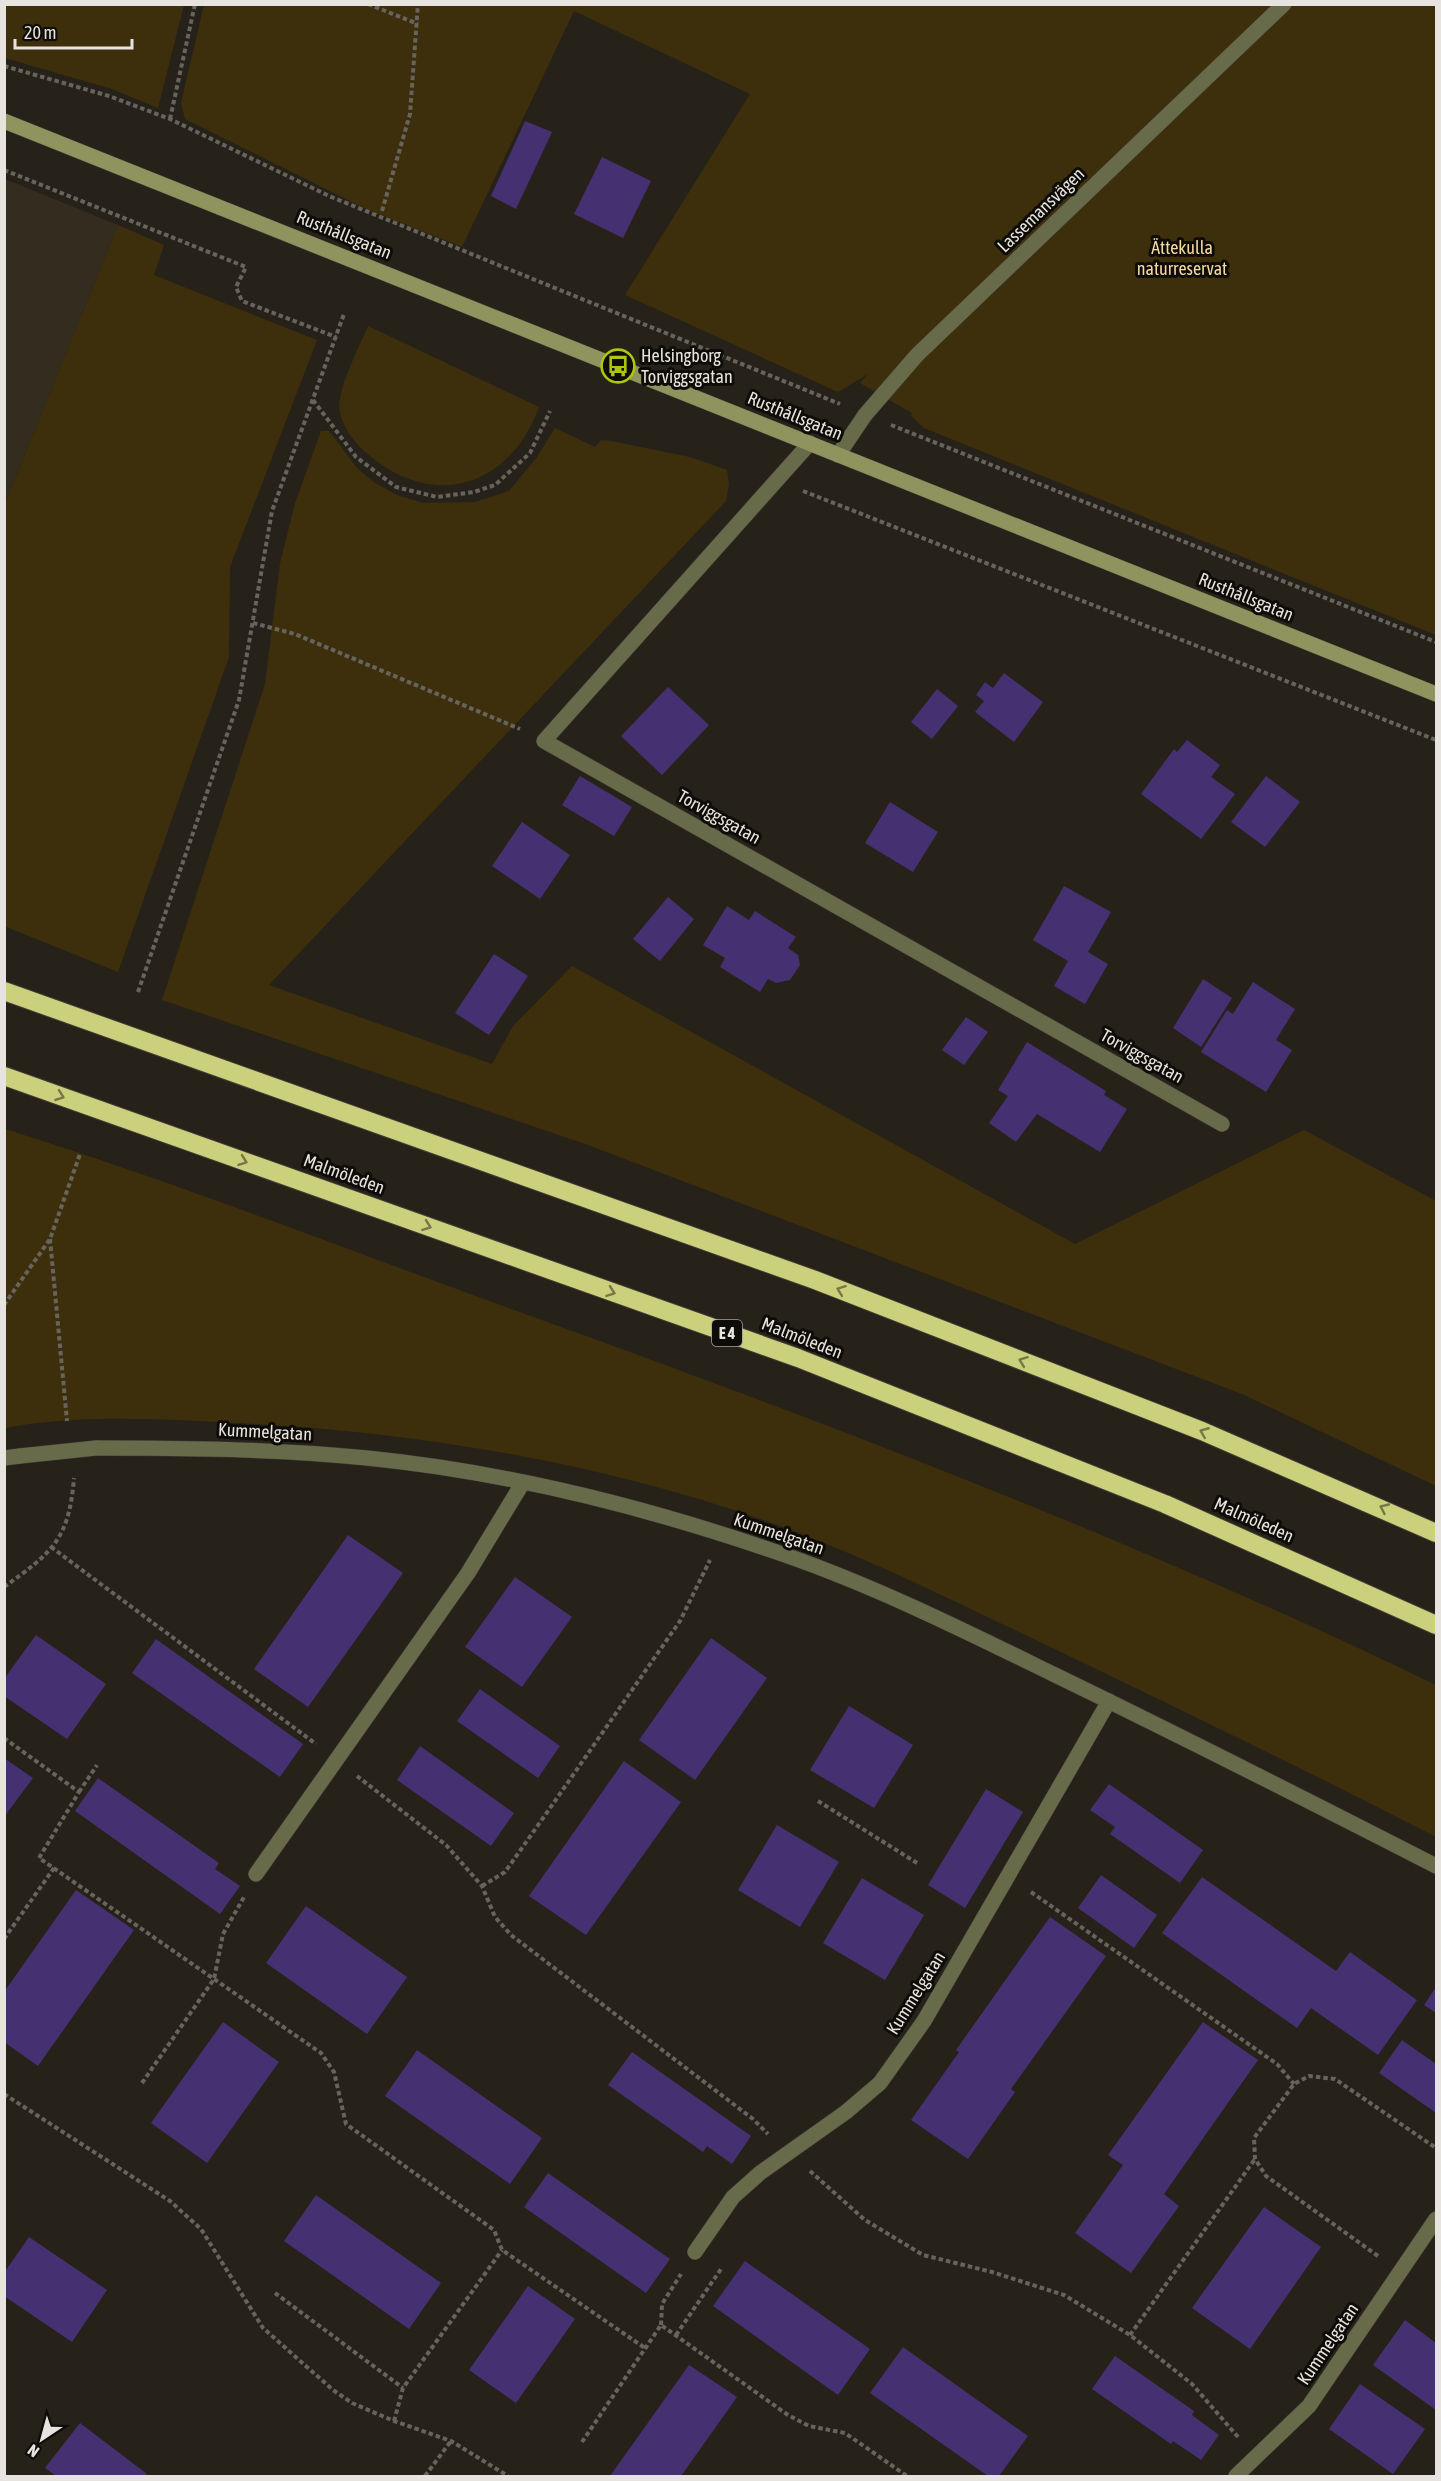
<svg xmlns="http://www.w3.org/2000/svg" width="1441" height="2481" font-family="'Asap Condensed',sans-serif">
	<style>
		.built { fill: #332c1f }
		.green { fill: #3e2f0c }
		.building { fill: #453071 }
		.lines { fill: none; stroke-linecap: round; stroke-linejoin: round }
		.service-casing { stroke: #413d36; stroke-width: 16 }
		.minor-casing { stroke: #413d36; stroke-width: 16 }
		.tertiary-casing { stroke: #413d36; stroke-width: 16 }
		.secondary-casing { stroke: #413d36; stroke-width: 16 }
		.motorway-casing { stroke: #413d36; stroke-width: 20 }
		.path { stroke: #67645d; stroke-width: 4; stroke-dasharray: 4.5 3; stroke-linecap: butt }
		.service { stroke: #686b4a; stroke-width: 15 }
		.minor { stroke: #686b4a; stroke-width: 15 }
		.tertiary { stroke: #686b4a; stroke-width: 15 }
		.secondary { stroke: #8f935e; stroke-width: 15 }
		.motorway { stroke: #cad07b; stroke-width: 18 }
		.tertiary-bridge-casing { stroke: #413d36; stroke-width: 16; stroke-linecap: butt }
		.tertiary-bridge { stroke: #686b4a; stroke-width: 15 }
		.oneway { stroke: #757847 }
		.labels { text-anchor: middle; stroke-width: 6; stroke-linejoin: round; paint-order: stroke }
		.shield { fill: #0e0c08; stroke: #a6a39e; stroke-width: 1.5 }
		.shield-label { font-size: 16px; font-weight: bold; fill: #e7e4df }
		.street-label { font-size: 18px; fill: #e7e4df; stroke: #0e0c08 }
		.park-label { font-size: 18px; fill: #f7d99e; stroke: #0e0c08 }
		.poi-label { font-size: 18px; fill: #e7e4df; stroke: #0e0c08; text-anchor: start }
	</style>
	<rect width="100%" height="100%" fill="#26221a"/>
	<!-- built -->
	<path class="built" d="M5,179L118,225L5,504Z"/>
	<!-- green -->
	<g class="green">
		<path d="M5,4L184,5L158,108L112,89L5,58Z"/>
		<path d="M204,5H1436V635L924,428L911,416L912,413L860,383L868,374L838,392L625,295L750,94L574,11L462,247L364,208L185,119L181,103Z"/>
		<path d="M118,225L164,245L154,275L317,340L230,567L229,657L118,972L4,926L5,504Z"/>
		<path d="M368,326L539,407C512,482 441,510 375,460C359,448 345,433 340,413C335,392 360,346 368,326Z"/>
		<path d="M555,428L595,447L601,440L611,441L690,457L727,470L729,484L726,501L269,985L492,1064L513,1026L572,966L1075,1244L1304,1130L1436,1201V1486L1242,1394L588,1145L162,1000L265,684L280,563L295,503L321,431H329L357,468L375,483L397,495L423,503L475,502L509,491L537,457Z"/>
		<path d="M5,1129C169,1180 330,1243 492,1302C812,1417 1130,1537 1436,1685V1837C1306,1770 1173,1706 1040,1642C951,1600 863,1555 769,1522C605,1464 429,1434 255,1424C173,1420 86,1413 5,1428Z"/>
	</g>
	<!-- building -->
	<g class="building">
		<path d="M525,121L552,132L516,209L491,196Z"/>
		<path d="M602,157L651,181L623,238L574,214Z"/>
		<path d="M1004,673L1043,702L1014,742L975,712L984,701L976,695L985,682L993,688Z"/>
		<path d="M668,687L709,725L662,775L621,736Z"/>
		<path d="M937,689L958,706L932,739L911,722Z"/>
		<path d="M1187,740L1220,765L1211,777L1235,794L1201,839L1141,794L1174,749L1177,752Z"/>
		<path d="M580,776L632,807L614,836L562,805Z"/>
		<path d="M1266,776L1300,802L1265,847L1231,822Z"/>
		<path d="M890,802L938,832L913,872L865,843Z"/>
		<path d="M522,822L570,855L540,899L492,866Z"/>
		<path d="M1064,886L1111,912L1088,952L1108,964L1085,1004L1054,986L1068,961L1033,940Z"/>
		<path d="M668,897L694,919L660,961L633,939Z"/>
		<path d="M727,906L749,920L755,911L796,937L788,948L798,955L800,965L790,980L776,983L768,979L760,992L720,967L725,958L703,945Z"/>
		<path d="M494,954L528,976L489,1035L455,1013Z"/>
		<path d="M1203,979L1232,998L1201,1047L1173,1028Z"/>
		<path d="M1253,982L1295,1009L1276,1040L1292,1050L1266,1092L1201,1052L1227,1010L1233,1014Z"/>
		<path d="M966,1017L988,1032L964,1065L942,1050Z"/>
		<path d="M1027,1042L1106,1091L1104,1095L1127,1109L1100,1152L1037,1114L1016,1142L989,1123L1008,1096L998,1090Z"/>
		<path d="M348,1535L403,1573L308,1707L254,1669Z"/>
		<path d="M515,1577L572,1617L522,1687L465,1647Z"/>
		<path d="M36,1635L106,1684L67,1739L4,1696V1679Z"/>
		<path d="M711,1638L767,1678L695,1780L639,1740Z"/>
		<path d="M156,1639L303,1744L280,1777L132,1673Z"/>
		<path d="M480,1689L560,1746L538,1778L457,1721Z"/>
		<path d="M849,1706L913,1745L874,1808L810,1770Z"/>
		<path d="M420,1746L514,1813L491,1846L397,1780Z"/>
		<path d="M4,1758L33,1778L4,1817Z"/>
		<path d="M624,1761L681,1802L586,1935L529,1896Z"/>
		<path d="M98,1778L219,1863L215,1869L240,1886L220,1914L75,1811Z"/>
		<path d="M1109,1784L1203,1850L1180,1883L1110,1834L1115,1827L1090,1810Z"/>
		<path d="M986,1789L1023,1812L965,1908L928,1885Z"/>
		<path d="M777,1825L839,1862L800,1927L738,1890Z"/>
		<path d="M1101,1875L1157,1915L1134,1948L1078,1908Z"/>
		<path d="M1202,1877L1336,1971L1350,1952L1417,2000L1378,2055L1311,2008L1297,2028L1162,1933Z"/>
		<path d="M862,1878L924,1915L885,1980L823,1943Z"/>
		<path d="M76,1890L134,1930L38,2066L4,2042V1992Z"/>
		<path d="M306,1906L407,1977L367,2034L266,1963Z"/>
		<path d="M1050,1917L1106,1956L1011,2089L1015,2092L968,2159L911,2120L959,2052L956,2050Z"/>
		<path d="M1436,1987V2013L1424,2005Z"/>
		<path d="M223,2022L279,2062L207,2163L151,2123Z"/>
		<path d="M1203,2022L1258,2060L1164,2194L1179,2206L1131,2273L1075,2233L1123,2165L1108,2155Z"/>
		<path d="M1402,2040L1436,2064V2113L1379,2073Z"/>
		<path d="M417,2050L542,2138L510,2184L385,2096Z"/>
		<path d="M632,2052L751,2136L732,2164L707,2146L703,2152L608,2085Z"/>
		<path d="M548,2173L670,2259L646,2293L524,2207Z"/>
		<path d="M316,2195L441,2283L409,2329L284,2241Z"/>
		<path d="M1264,2207L1321,2247L1250,2349L1192,2308Z"/>
		<path d="M29,2237L107,2290L72,2342L4,2296V2273Z"/>
		<path d="M745,2261L870,2349L838,2395L713,2306Z"/>
		<path d="M528,2286L575,2319L516,2403L469,2370Z"/>
		<path d="M1405,2320L1436,2343V2410L1373,2365Z"/>
		<path d="M903,2347L1028,2436L999,2476H988L870,2393Z"/>
		<path d="M1115,2356L1194,2411L1192,2415L1219,2435L1201,2460L1173,2441L1171,2444L1092,2389Z"/>
		<path d="M689,2365L737,2397L681,2476H610Z"/>
		<path d="M1360,2384L1425,2429L1393,2474L1329,2429Z"/>
		<path d="M80,2423L147,2474L145,2476H56L45,2468Z"/>
	</g>
	<g class="lines">
		<!-- service casing -->
		<g class="service-casing">
			<path id="service" d="M838,455L865,415L917,355L1284,4"/>
		</g>
		<!-- minor casing -->
		<g class="minor-casing">
			<g id="minor">
				<path d="M810,443L544,741L1222,1124"/>
				<path d="M256,1874L468,1573L522,1484"/>
				<path d="M695,2252L733,2197L760,2173L846,2112L880,2083L924,2021L1109,1701"/>
				<path d="M1236,2476L1309,2406L1436,2219"/>
			</g>
		</g>
		<!-- tertiary casing -->
		<g class="tertiary-casing">
			<g id="tertiary">
				<path d="M96,1448C187,1448 277,1449 367,1458C507,1472 653,1509 785,1555C877,1587 965,1631 1053,1674C1181,1736 1309,1801 1436,1866"/>
				<path d="M4,1458L20,1456"/>
			</g>
		</g>
		<!-- secondary casing -->
		<g class="secondary-casing">
			<path id="secondary" d="M4,121L1436,694"/>
		</g>
		<!-- motorway casing -->
		<g class="motorway-casing">
			<g id="motorway">
				<path d="M4,991L815,1280L1202,1431L1436,1533"/>
				<path d="M4,1076L798,1358L1165,1504L1436,1625"/>
			</g>
		</g>
		<!-- path -->
		<g class="path">
			<path d="M368,4L418,24"/>
			<path d="M4,66L109,96L170,119L329,196L840,404"/>
			<path d="M170,119L195,4"/>
			<path d="M4,170L246,267L236,287L242,301L336,337"/>
			<path d="M382,211L410,114L418,4"/>
			<path d="M313,400L356,457L396,487L437,497L474,492L495,485L530,453L550,411"/>
			<path d="M891,425L1436,642"/>
			<path d="M803,491L1436,740"/>
			<path d="M253,623L295,634L520,729"/>
			<path d="M138,992L239,700L272,511L344,314"/>
			<path d="M50,1239L67,1421"/>
			<path d="M4,1305L50,1239L80,1154"/>
			<path d="M51,1547L316,1744"/>
			<path d="M4,1587C53,1552 69,1539 74,1478"/>
			<path d="M4,1738L79,1792L39,1858L321,2053L334,2072L346,2124L494,2230L502,2250L645,2348"/>
			<path d="M357,1776L446,1845L482,1886L495,1917L511,1935L753,2119L768,2134"/>
			<path d="M79,1792L97,1765"/>
			<path d="M818,1801L917,1863"/>
			<path d="M482,1886L505,1872L548,1811L680,1621L710,1560"/>
			<path d="M1031,1892L1277,2064L1294,2084"/>
			<path d="M4,1939L54,1868"/>
			<path d="M142,2083L214,1979L223,1934L244,1897"/>
			<path d="M4,2094L170,2201L201,2229L263,2328L333,2390L352,2403L394,2421L451,2441L508,2476"/>
			<path d="M810,2171L865,2220L923,2255L992,2272L1064,2295L1130,2335L1192,2384L1238,2437"/>
			<path d="M1378,2256L1266,2176L1255,2159L1254,2138L1294,2084L1309,2076L1335,2079L1436,2148"/>
			<path d="M275,2293L403,2388"/>
			<path d="M661,2325L662,2304L681,2274"/>
			<path d="M676,2335L721,2269"/>
			<path d="M1130,2335L1255,2159"/>
			<path d="M394,2421L403,2388L502,2250"/>
			<path d="M582,2442L661,2325L788,2415L809,2426L845,2433L907,2476"/>
			<path d="M425,2476L451,2441"/>
		</g>
		<!-- service -->
		<use href="#service" class="service"/>
		<!-- minor -->
		<use href="#minor" class="minor"/>
		<!-- tertiary -->
		<use href="#tertiary" class="tertiary"/>
		<!-- secondary -->
		<use href="#secondary" class="secondary"/>
		<!-- motorway -->
		<use href="#motorway" class="motorway"/>
		<!-- tertiary-bridge casing -->
		<g class="tertiary-bridge-casing">
			<path id="tertiary-bridge" d="M20,1456L96,1448"/>
		</g>
		<!-- tertiary-bridge -->
		<use href="#tertiary-bridge" class="tertiary-bridge"/>
	</g>
	<!-- one-way arrows -->
	<defs><path id="oneway-chevron" d="M-2-3.5L2.5 0L-2 3.5" fill="none" stroke-width="1.6" stroke-linecap="round" stroke-linejoin="round" transform="scale(1.5)"/></defs>
	<g class="oneway">
		<use href="#oneway-chevron" transform="translate(60 1096) rotate(20)"/>
		<use href="#oneway-chevron" transform="translate(243 1161) rotate(20)"/>
		<use href="#oneway-chevron" transform="translate(427 1226) rotate(20)"/>
		<use href="#oneway-chevron" transform="translate(841 1290) rotate(-159)"/>
		<use href="#oneway-chevron" transform="translate(611 1292) rotate(20)"/>
		<use href="#oneway-chevron" transform="translate(1023 1361) rotate(-159)"/>
		<use href="#oneway-chevron" transform="translate(1204 1432) rotate(-158)"/>
		<use href="#oneway-chevron" transform="translate(1384 1508) rotate(-155)"/>
	</g>
	<!-- icons -->
	<defs>
		<g id="bus-ring" transform="scale(1.725)"><circle r="9.5" fill="#0e0c08" stroke="#adc60d" stroke-width="1.5"/><path d="M-5-6H5V4H4V6H2V4H-2V6H-4V4H-5ZM-3.5-4V0h7V-4ZM-3.5 1.2v1.5H-2V1.2ZM2 1.2v1.5H3.5V1.2Z" fill="#adc60d"/></g>
	</defs>
	<g fill-rule="evenodd">
		<use href="#bus-ring" x="618" y="366"/>
	</g>
	<g class="labels">
		<!-- shield labels -->
		<rect class="shield" x="712" y="1320" width="30" height="26" rx="4.5"/>
		<g class="shield-label">
			<text x="727" y="1339">E 4</text>
		</g>
		<!-- street labels -->
		<g class="street-label">
			<text transform="translate(1041 210) rotate(-44)" y="6">Lassemansvägen</text>
			<text transform="translate(344 235) rotate(22)" y="6">Rusthållsgatan</text>
			<text transform="translate(795 416) rotate(22)" y="6">Rusthållsgatan</text>
			<text transform="translate(1246 597) rotate(22)" y="6">Rusthållsgatan</text>
			<text transform="translate(719 817) rotate(29)" y="6">Torviggsgatan</text>
			<text transform="translate(1142 1056) rotate(29)" y="6">Torviggsgatan</text>
			<text transform="translate(344 1174) rotate(20)" y="6">Malmöleden</text>
			<text transform="translate(802 1338) rotate(21)" y="6">Malmöleden</text>
			<text transform="translate(265 1432) rotate(3)" y="6">Kummelgatan</text>
			<text transform="translate(1254 1520) rotate(24)" y="6">Malmöleden</text>
			<text transform="translate(779 1534) rotate(19)" y="6">Kummelgatan</text>
			<text transform="translate(916 1993) rotate(-58)" y="6">Kummelgatan</text>
			<text transform="translate(1328 2344) rotate(-56)" y="6">Kummelgatan</text>
		</g>
		<!-- park labels -->
		<g class="park-label">
			<text x="1182" y="254">Ättekulla<tspan x="1182" dy="21">naturreservat</tspan></text>
		</g>
		<!-- poi labels -->
		<g class="poi-label">
			<text x="641" y="362">Helsingborg<tspan x="641" dy="21">Torviggsgatan</tspan></text>
		</g>
	</g>
	<!-- border -->
	<rect width="1441" height="2481" fill="none" stroke="#e7e4df" stroke-width="12"/>
	<!-- north arrow -->
	<g transform="translate(42 2439) rotate(216)" stroke="#0e0c08" stroke-width="4.5" paint-order="stroke">
	<path d="M0-4.5L10 22L0 15L-10 22Z" fill="#e7e4df"/>
	<text y="-9" font-size="16" font-weight="bold" text-anchor="middle" fill="#e7e4df">N</text>
	</g>
	<!-- scale -->
	<path d="M15 39v9h117v-9" fill="none" stroke="#e7e4df" stroke-width="3"/>
	<text x="24" y="39" font-size="18" fill="#e7e4df" stroke="#0e0c08" stroke-width="4.5" paint-order="stroke">20 m</text>
</svg>
